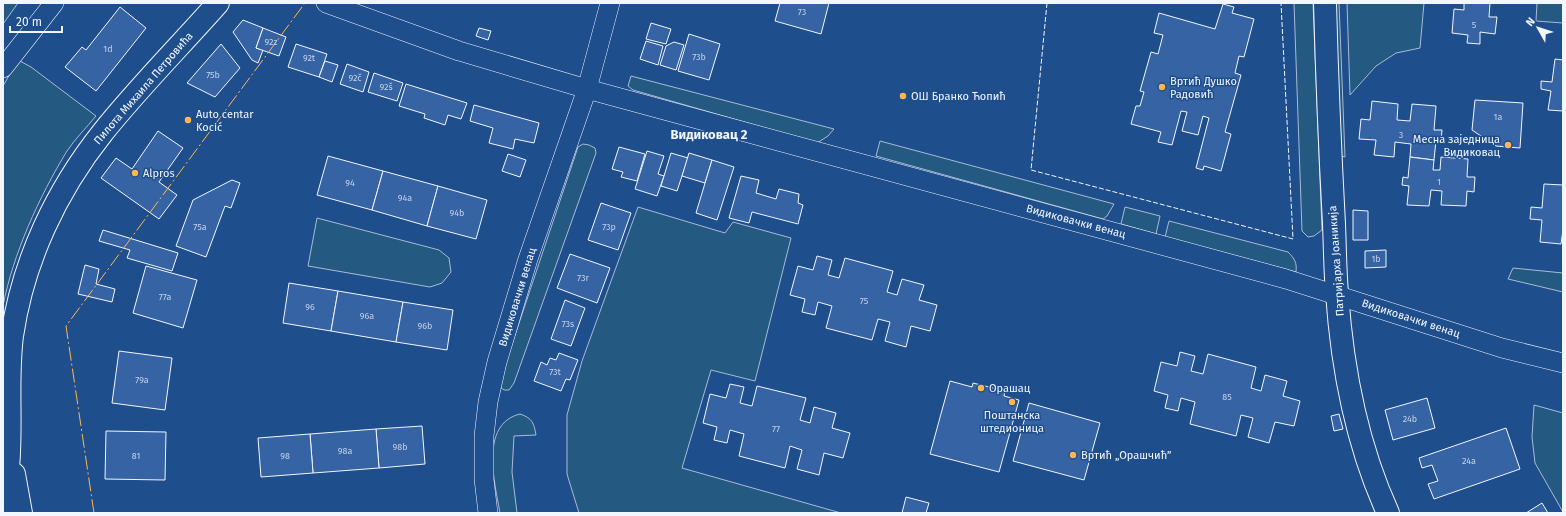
<svg xmlns="http://www.w3.org/2000/svg" width="1566" height="516" font-family="'Fira Sans',sans-serif">
	<style>
		.green { fill: #245a82; stroke: #a8bbd7 }
		.building { fill: #3563a3; stroke: #f2f6ff }
		.lines { fill: none; stroke-linecap: round; stroke-linejoin: round }
		.minor-casing { stroke: #f2f6ff; stroke-width: 20 }
		.major-casing { stroke: #f2f6ff; stroke-width: 24 }
		.minor { stroke: #1f4e8c; stroke-width: 19 }
		.major { stroke: #1f4e8c; stroke-width: 22 }
		.fence { stroke: #f2f6ff; stroke-width: 1; stroke-dasharray: 5 2; stroke-linecap: butt }
		.power { stroke: #ffb74d; stroke-width: 1; stroke-dasharray: 14 3 2 3; stroke-linecap: butt }
		.poi-dot { fill: #ffb74d; stroke: #1f4e8c; stroke-width: 1.5 }
		.labels { text-anchor: middle; stroke-width: 3; stroke-linejoin: round; paint-order: stroke }
		.number-label { font-size: 9px; fill: #c3d1e8 }
		.poi-label { font-size: 11px; fill: #f2f6ff; stroke: #1f4e8c; text-anchor: start }
		.street-label { font-size: 11px; fill: #f2f6ff; stroke: #1f4e8c }
		.quarter-label { font-size: 13px; font-weight: bold; fill: #f2f6ff; stroke: #1f4e8c }
	</style>
	<rect width="100%" height="100%" fill="#1f4e8c"/>
	<!-- green -->
	<g class="green">
		<path d="M3,3H18L3,24Z"/>
		<path d="M1294,3H1313L1322,230L1314,236L1308,237L1302,231Z"/>
		<path d="M1333,3H1339L1345,157L1341,156Z"/>
		<path d="M1347,3H1424L1420,48L1396,53L1376,66L1350,95Z"/>
		<path d="M1537,3H1563V23L1536,21Z"/>
		<path d="M18,60L31,67L96,116C87,127 75,139 67,151C39,197 13,254 3,306V86Z"/>
		<path d="M631,76L834,129L828,136L817,143L633,90L628,86Z"/>
		<path d="M880,141L1114,204L1107,216L1103,219L876,156Z"/>
		<path d="M583,144L589,145L595,148L596,153L514,383L509,390H504L500,387V380L578,147Z"/>
		<path d="M638,207L725,233L733,222L791,238L755,381L711,370L682,468L841,513H579L567,474V415L582,361Z"/>
		<path d="M1125,207L1160,216L1156,234L1121,224Z"/>
		<path d="M317,218L439,250L449,258L451,272L442,283L430,287L308,266Z"/>
		<path d="M1169,221L1288,252C1295,259 1297,263 1296,272L1165,237Z"/>
		<path d="M1513,268L1563,273V292L1508,279Z"/>
		<path d="M1534,405L1563,413V512L1535,463L1532,437Z"/>
		<path d="M520,414C532,418 534,423 536,435L514,436L512,472L517,513H500C495,484 479,424 520,414Z"/>
	</g>
	<!-- building -->
	<g class="building">
		<path d="M780,3H829L821,34L775,21Z"/>
		<path d="M1464,3H1490L1489,17H1497L1495,34L1480,32V44L1467,43L1468,35L1452,33L1454,9L1464,10Z"/>
		<path d="M1223,4L1234,7L1232,13L1254,19L1244,57L1239,56L1235,73L1241,75L1225,132L1231,134L1221,171L1204,166L1203,170L1196,168L1209,118L1203,116L1198,135L1182,131L1187,112L1181,111L1172,145L1158,142L1161,132L1131,124L1136,106H1140L1144,92L1140,91L1151,52L1158,54L1163,35L1154,33L1159,13L1215,29Z"/>
		<path d="M120,7L146,28L96,91L65,67L82,47L86,50Z"/>
		<path d="M243,20L263,28L256,48L263,50L258,63L252,60L233,32Z"/>
		<path d="M651,23L671,29L666,44L646,39Z"/>
		<path d="M263,28L286,37L279,56L256,48Z"/>
		<path d="M479,28L491,31L488,40L476,36Z"/>
		<path d="M689,34L720,44L709,80L678,71Z"/>
		<path d="M646,41L663,46L658,65L640,59Z"/>
		<path d="M674,42L684,45L676,70L660,65L666,46Z"/>
		<path d="M221,44L240,68L215,97L187,83Z"/>
		<path d="M296,44L327,54L319,77L288,67Z"/>
		<path d="M1555,59L1563,60V111L1548,110L1551,91L1541,89V81L1552,82Z"/>
		<path d="M325,61L338,65L332,82L319,77Z"/>
		<path d="M347,64L369,72L363,92L340,84Z"/>
		<path d="M374,73L403,83L397,101L368,92Z"/>
		<path d="M406,84L467,103L461,119L448,115L445,125L424,118L425,114L399,106Z"/>
		<path d="M1475,100L1523,103L1520,148L1496,146L1472,130Z"/>
		<path d="M1372,101L1398,104L1397,120L1410,121L1412,104L1436,106L1434,130H1442L1441,141L1436,140L1434,160L1410,157L1411,144L1395,142L1394,157L1374,155L1376,140L1359,139L1361,119L1370,120Z"/>
		<path d="M474,105L539,123L534,143L515,139L513,149L489,143L493,128L470,121Z"/>
		<path d="M158,131L183,148L159,182L177,195L159,219L101,178L116,158L132,169Z"/>
		<path d="M619,147L645,154L637,181L621,177L623,172L612,169Z"/>
		<path d="M647,151L664,156L658,174L664,176L657,196L635,189Z"/>
		<path d="M671,153L688,158L677,191L661,186Z"/>
		<path d="M689,153L712,160L705,183L682,176Z"/>
		<path d="M508,154L526,160L520,177L502,171Z"/>
		<path d="M328,156L383,171L372,210L317,195Z"/>
		<path d="M1410,157L1434,160L1433,170H1440L1441,157L1468,159L1467,177H1475L1474,192L1467,191L1466,206L1441,205L1442,191L1431,190L1429,206L1407,205L1409,186L1402,185L1403,177L1408,178Z"/>
		<path d="M712,160L734,167L717,220L696,213Z"/>
		<path d="M383,171L438,186L427,226L372,210Z"/>
		<path d="M741,176L759,180L756,193L776,199L779,189L799,194L798,203L803,205L798,224L752,212L749,223L729,218Z"/>
		<path d="M232,180L240,183L231,208L225,206L206,257L176,246L193,200Z"/>
		<path d="M1544,184L1563,185V230L1561,244L1540,242L1542,220L1530,219L1531,207L1542,208Z"/>
		<path d="M438,186L487,200L476,239L427,226Z"/>
		<path d="M601,203L631,213L618,250L588,240Z"/>
		<path d="M1353,210L1368,211V240H1353Z"/>
		<path d="M103,230L178,253L172,271L127,258L130,250L99,241Z"/>
		<path d="M1386,250V267L1365,268V251Z"/>
		<path d="M570,254L610,268L597,303L557,288Z"/>
		<path d="M817,256L832,260L828,275L839,278L845,258L893,271L887,292L897,295L902,279L924,285L919,300L937,305L930,331L911,326L906,347L885,341L890,322L878,319L872,340L826,328L832,306L818,302L815,315L802,312L805,299L790,295L798,266L813,270Z"/>
		<path d="M85,265L99,269L96,284L115,289L112,302L78,294Z"/>
		<path d="M146,266L197,280L183,328L133,313Z"/>
		<path d="M289,283L338,291L331,331L283,323Z"/>
		<path d="M338,291L403,302L396,342L331,331Z"/>
		<path d="M565,300L585,308L571,346L551,339Z"/>
		<path d="M403,302L453,310L447,350L396,342Z"/>
		<path d="M119,351L172,358L165,410L112,403Z"/>
		<path d="M1180,352L1195,356L1191,371L1203,374L1208,354L1256,367L1251,388L1261,391L1265,375L1287,381L1283,396L1300,401L1294,426L1275,422L1269,443L1248,437L1253,418L1241,415L1236,436L1190,424L1195,402L1181,398L1178,411L1165,408L1168,395L1154,391L1161,362L1177,366Z"/>
		<path d="M559,353L578,360L570,380L566,379L561,391L534,381L541,362L547,365L550,358L556,360Z"/>
		<path d="M950,381L972,387L973,383L1005,391L1004,396L1019,400L999,472L930,454Z"/>
		<path d="M730,384L744,387L740,403L752,406L757,386L806,398L800,420L810,423L814,407L836,413L832,428L850,433L843,458L824,453L819,475L797,469L802,450L790,446L785,468L739,456L744,434L730,430L727,443L714,440L717,427L703,423L710,394L726,398Z"/>
		<path d="M1427,398L1435,428L1393,440L1385,410Z"/>
		<path d="M1029,403L1100,423L1084,480L1013,461Z"/>
		<path d="M1339,414L1343,429L1334,431L1331,416Z"/>
		<path d="M422,426L425,464L379,468L376,429Z"/>
		<path d="M1506,428L1520,469L1434,499L1428,484L1438,481L1432,465L1422,468L1419,458Z"/>
		<path d="M376,429L379,468L313,473L310,434Z"/>
		<path d="M106,431L166,432L165,480L105,479Z"/>
		<path d="M310,434L313,473L261,477L258,438Z"/>
		<path d="M906,497L929,503L926,513H902Z"/>
		<path d="M1542,503L1548,513H1526Z"/>
	</g>
	<g class="lines">
		<!-- minor casing -->
		<g class="minor-casing">
			<g id="minor">
				<path d="M326,3L459,51L587,89L1286,279L1502,348L1563,363"/>
				<path d="M3,68L54,3"/>
				<path d="M488,513L484,479V436L488,402L497,362L528,259L587,89L610,3"/>
			</g>
		</g>
		<!-- major casing -->
		<g class="major-casing">
			<g id="major">
				<path d="M1325,3C1327,77 1330,150 1334,224C1335,247 1335,270 1337,293C1342,367 1357,445 1388,513"/>
				<path d="M14,474L21,513"/>
				<path d="M3,505C5,488 9,469 9,451C11,413 7,375 12,336C23,261 56,191 103,132C139,87 180,46 218,3"/>
			</g>
		</g>
		<!-- minor -->
		<use href="#minor" class="minor"/>
		<!-- major -->
		<use href="#major" class="major"/>
		<!-- fence -->
		<path class="fence" d="M1047,3L1031,170L1293,239L1281,3"/>
		<!-- power -->
		<path class="power" d="M94,513L66,326L305,3"/>
	</g>
	<!-- markers -->
	<g class="poi-dot">
		<circle cx="1162" cy="87" r="4"/>
		<circle cx="903" cy="96" r="4"/>
		<circle cx="188" cy="120" r="4"/>
		<circle cx="1508" cy="145" r="4"/>
		<circle cx="135" cy="173" r="4"/>
		<circle cx="981" cy="388" r="4"/>
		<circle cx="1012" cy="402" r="4"/>
		<circle cx="1073" cy="455" r="4"/>
	</g>
	<g class="labels">
		<!-- number labels -->
		<g class="number-label">
			<text x="802" y="15">73</text>
			<text x="1474" y="28">5</text>
			<text x="271" y="45">92z</text>
			<text x="108" y="52">1d</text>
			<text x="699" y="60">73b</text>
			<text x="309" y="61">92t</text>
			<text x="213" y="78">75b</text>
			<text x="355" y="81">92č</text>
			<text x="386" y="90">92š</text>
			<text x="1498" y="120">1a</text>
			<text x="1401" y="138">3</text>
			<text x="1439" y="185">1</text>
			<text x="350" y="186">94</text>
			<text x="405" y="201">94a</text>
			<text x="457" y="216">94b</text>
			<text x="200" y="230">75a</text>
			<text x="609" y="230">73p</text>
			<text x="1376" y="262">1b</text>
			<text x="583" y="281">73r</text>
			<text x="165" y="300">77a</text>
			<text x="864" y="304">75</text>
			<text x="310" y="310">96</text>
			<text x="367" y="319">96a</text>
			<text x="568" y="327">73s</text>
			<text x="425" y="329">96b</text>
			<text x="555" y="375">73t</text>
			<text x="142" y="383">79a</text>
			<text x="1227" y="400">85</text>
			<text x="1410" y="422">24b</text>
			<text x="776" y="432">77</text>
			<text x="400" y="450">98b</text>
			<text x="345" y="454">98a</text>
			<text x="136" y="459">81</text>
			<text x="285" y="459">98</text>
			<text x="1469" y="464">24a</text>
		</g>
		<!-- poi labels -->
		<g class="poi-label">
			<text x="1170" y="85">Вртић Душко<tspan x="1170" dy="13">Радовић</tspan></text>
			<text x="911" y="100">ОШ Бранко Ћопић</text>
			<text x="196" y="118">Auto centar<tspan x="196" dy="13">Kocić</tspan></text>
			<text x="1500" y="143" text-anchor="end">Месна заједница<tspan x="1500" dy="13">Видиковац</tspan></text>
			<text x="143" y="177">Alpros</text>
			<text x="989" y="392">Орашац</text>
			<text x="1012" y="419" text-anchor="middle">Поштанска<tspan x="1012" dy="13">штедионица</tspan></text>
			<text x="1081" y="459">Вртић „Орашчић”</text>
		</g>
		<!-- street labels -->
		<g class="street-label">
			<text transform="translate(143 88) rotate(-49)" y="4">Пилота Михаила Петровића</text>
			<text transform="translate(1076 221) rotate(15)" y="4">Видиковачки венац</text>
			<text transform="translate(1336 261) rotate(-94)" y="4">Патријарха Јоаникија</text>
			<text transform="translate(517 297) rotate(-73)" y="4">Видиковачки венац</text>
			<text transform="translate(1411 318) rotate(18)" y="4">Видиковачки венац</text>
		</g>
		<!-- quarter labels -->
		<g class="quarter-label">
			<text x="709" y="139">Видиковац 2</text>
		</g>
	</g>
	<!-- border -->
	<rect width="1566" height="516" fill="none" stroke="#f2f6ff" stroke-width="8"/>
	<!-- north arrow -->
	<g transform="translate(1538 28) rotate(309)" stroke="#1f4e8c" stroke-width="3" paint-order="stroke">
	<path d="M0-3L7 15L0 10L-7 15Z" fill="#f2f6ff"/>
	<text y="-6" font-size="11" font-weight="bold" text-anchor="middle" fill="#f2f6ff">N</text>
	</g>
	<!-- scale -->
	<path d="M10 26v6h52v-6" fill="none" stroke="#f2f6ff" stroke-width="2"/>
	<text x="16" y="26" font-size="12" fill="#f2f6ff" stroke="#1f4e8c" stroke-width="3" paint-order="stroke">20 m</text>
</svg>
